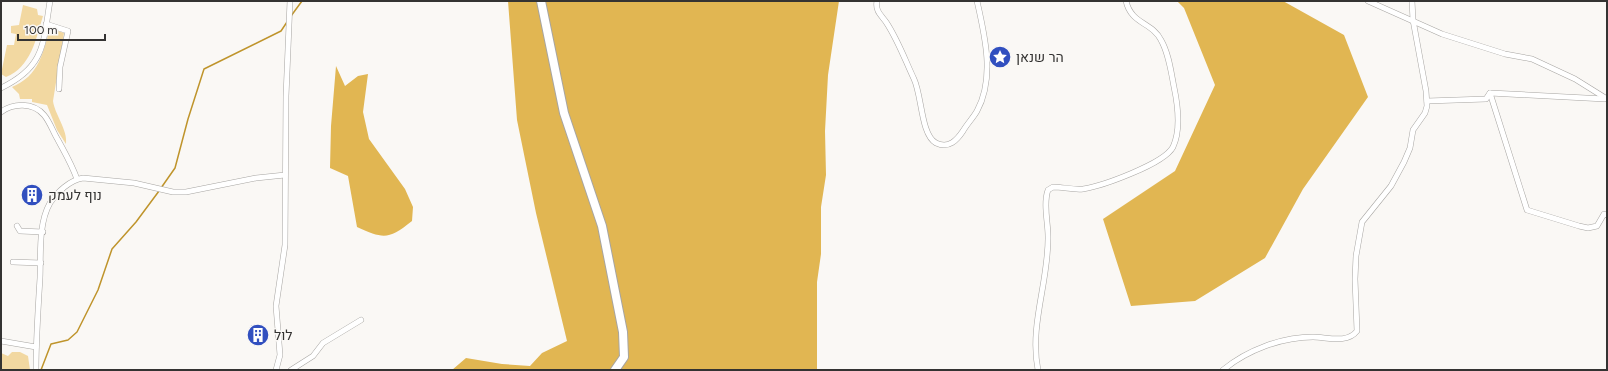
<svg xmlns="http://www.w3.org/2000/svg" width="1608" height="371" font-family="Figtree,Heebo,sans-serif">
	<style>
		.green { fill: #f2d8a1 }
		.forest { fill: #e1b652 }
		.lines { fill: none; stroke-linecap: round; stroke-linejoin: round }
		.stream { stroke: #bf942b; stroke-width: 1.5 }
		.street-casing { stroke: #a7a5a2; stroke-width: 6 }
		.primary-casing { stroke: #a7a5a2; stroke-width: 10 }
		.street { stroke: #fff; stroke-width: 5 }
		.primary { stroke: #fff; stroke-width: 8 }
		.labels { text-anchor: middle; stroke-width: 3; stroke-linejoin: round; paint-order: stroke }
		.poi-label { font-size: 14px; fill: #343332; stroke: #faf8f5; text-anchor: start }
	</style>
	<rect width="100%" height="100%" fill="#faf8f5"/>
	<!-- green -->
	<g class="green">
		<path d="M23,5L37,9L38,15L43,16C36,39 31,67 6,77L1,74L7,45H14L16,34L11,33V26L19,25Z"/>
		<path d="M50,28L64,33L53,101C55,115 68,130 66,144L57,130L47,105L32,102V99H20L19,94L12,87C39,76 43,53 50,28Z"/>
		<path d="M12,352H20L28,356L30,370H1V353L8,356Z"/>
	</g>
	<!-- forest -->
	<g class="forest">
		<path d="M508,1H839L828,75L825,131L826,175L821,207V254L817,282V370H452L466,358L502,364L530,366L542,353L567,341L536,213L517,120Z"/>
		<path d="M1177,1H1283L1344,35L1368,97L1303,189L1265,258L1195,301L1131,306L1103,219L1175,171L1215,85L1184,8Z"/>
		<path d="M336,66L345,86L358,76L368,74L363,112L369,139L405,189L413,207L412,221C388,240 384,239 357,227L348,176L330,168L331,126Z"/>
	</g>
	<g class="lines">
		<!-- stream -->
		<g class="stream">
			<path d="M291,16L302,1"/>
			<path d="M161,188L175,168L188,119L204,69L281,31L287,22"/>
			<path d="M41,370L51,344L68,340L77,332L98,290L112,249L136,222L159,191"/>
		</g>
		<!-- street casing -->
		<g class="street-casing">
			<g id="street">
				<path d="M877,1C875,11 881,15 886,22C898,40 905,60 914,79C922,96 921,135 936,143C949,149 957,140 963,131C967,124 973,118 977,111C995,78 985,36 977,1"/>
				<path d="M1368,1L1442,34L1505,54L1532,59L1575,79L1607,99"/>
				<path d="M46,24L68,31L60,67L59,89"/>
				<path d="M1,88C45,67 43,44 50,1"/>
				<path d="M1490,93L1527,210L1579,226L1588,228L1597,226L1604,214L1607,215"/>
				<path d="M1427,101L1486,99L1490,93L1605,99"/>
				<path d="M1,112C13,103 33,102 44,115C50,122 53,132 58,140C66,155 71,163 77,179"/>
				<path d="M17,226L20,231L43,232"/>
				<path d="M13,262L41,263"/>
				<path d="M1,341L36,347"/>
				<path d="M36,370C36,339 38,309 40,278C41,255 38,224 50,203C57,192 70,180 83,178L134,183L173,192H186L256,178L285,175"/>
				<path d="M276,370L280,355L276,306L285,245L286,96L290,1"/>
				<path d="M291,370L313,356L323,343L361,320"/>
				<path d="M1038,370C1029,325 1049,281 1048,236C1048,222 1043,204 1048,190L1053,187C1063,187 1073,190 1083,189C1102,186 1164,164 1173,147C1181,130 1178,106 1174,87C1171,72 1169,54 1161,40C1152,22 1131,24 1126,1"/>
				<path d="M1223,370C1247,350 1282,337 1313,337C1327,337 1347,344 1357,331L1355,279L1356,256L1362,222L1391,186L1404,162L1410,148L1413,130L1425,113L1427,106L1426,91L1413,20L1412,1"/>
			</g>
		</g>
		<!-- primary casing -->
		<g class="primary-casing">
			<path id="primary" d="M541,1L564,113L602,226L623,332L624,357L615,370"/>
		</g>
		<!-- street -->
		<use href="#street" class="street"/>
		<!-- primary -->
		<use href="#primary" class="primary"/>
	</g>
	<!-- icons -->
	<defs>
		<g id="sight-disc" transform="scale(1.15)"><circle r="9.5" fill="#314fbf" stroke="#faf8f5"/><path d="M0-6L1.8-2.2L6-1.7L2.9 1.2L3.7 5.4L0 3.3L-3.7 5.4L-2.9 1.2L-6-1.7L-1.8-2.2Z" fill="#fff"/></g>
		<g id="building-disc" transform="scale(1.15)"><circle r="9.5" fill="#314fbf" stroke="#faf8f5"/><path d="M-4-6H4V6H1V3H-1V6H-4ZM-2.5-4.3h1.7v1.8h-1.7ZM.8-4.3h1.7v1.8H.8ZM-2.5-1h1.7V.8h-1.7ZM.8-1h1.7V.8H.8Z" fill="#fff"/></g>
	</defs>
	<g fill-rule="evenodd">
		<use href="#sight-disc" x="1000" y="57"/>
		<use href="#building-disc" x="32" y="195"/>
		<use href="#building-disc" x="258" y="335"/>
	</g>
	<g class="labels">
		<!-- poi labels -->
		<g class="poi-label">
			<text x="1016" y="62">הר שנאן</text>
			<text x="48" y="200">נוף לעמק</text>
			<text x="274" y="340">לול</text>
		</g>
	</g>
	<!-- border -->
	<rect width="1608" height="371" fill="none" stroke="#343332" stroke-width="4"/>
	<!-- scale -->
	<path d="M18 34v6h87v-6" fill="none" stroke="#343332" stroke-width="2"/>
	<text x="24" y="34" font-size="12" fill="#343332" stroke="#faf8f5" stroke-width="3" paint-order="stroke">100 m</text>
</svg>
